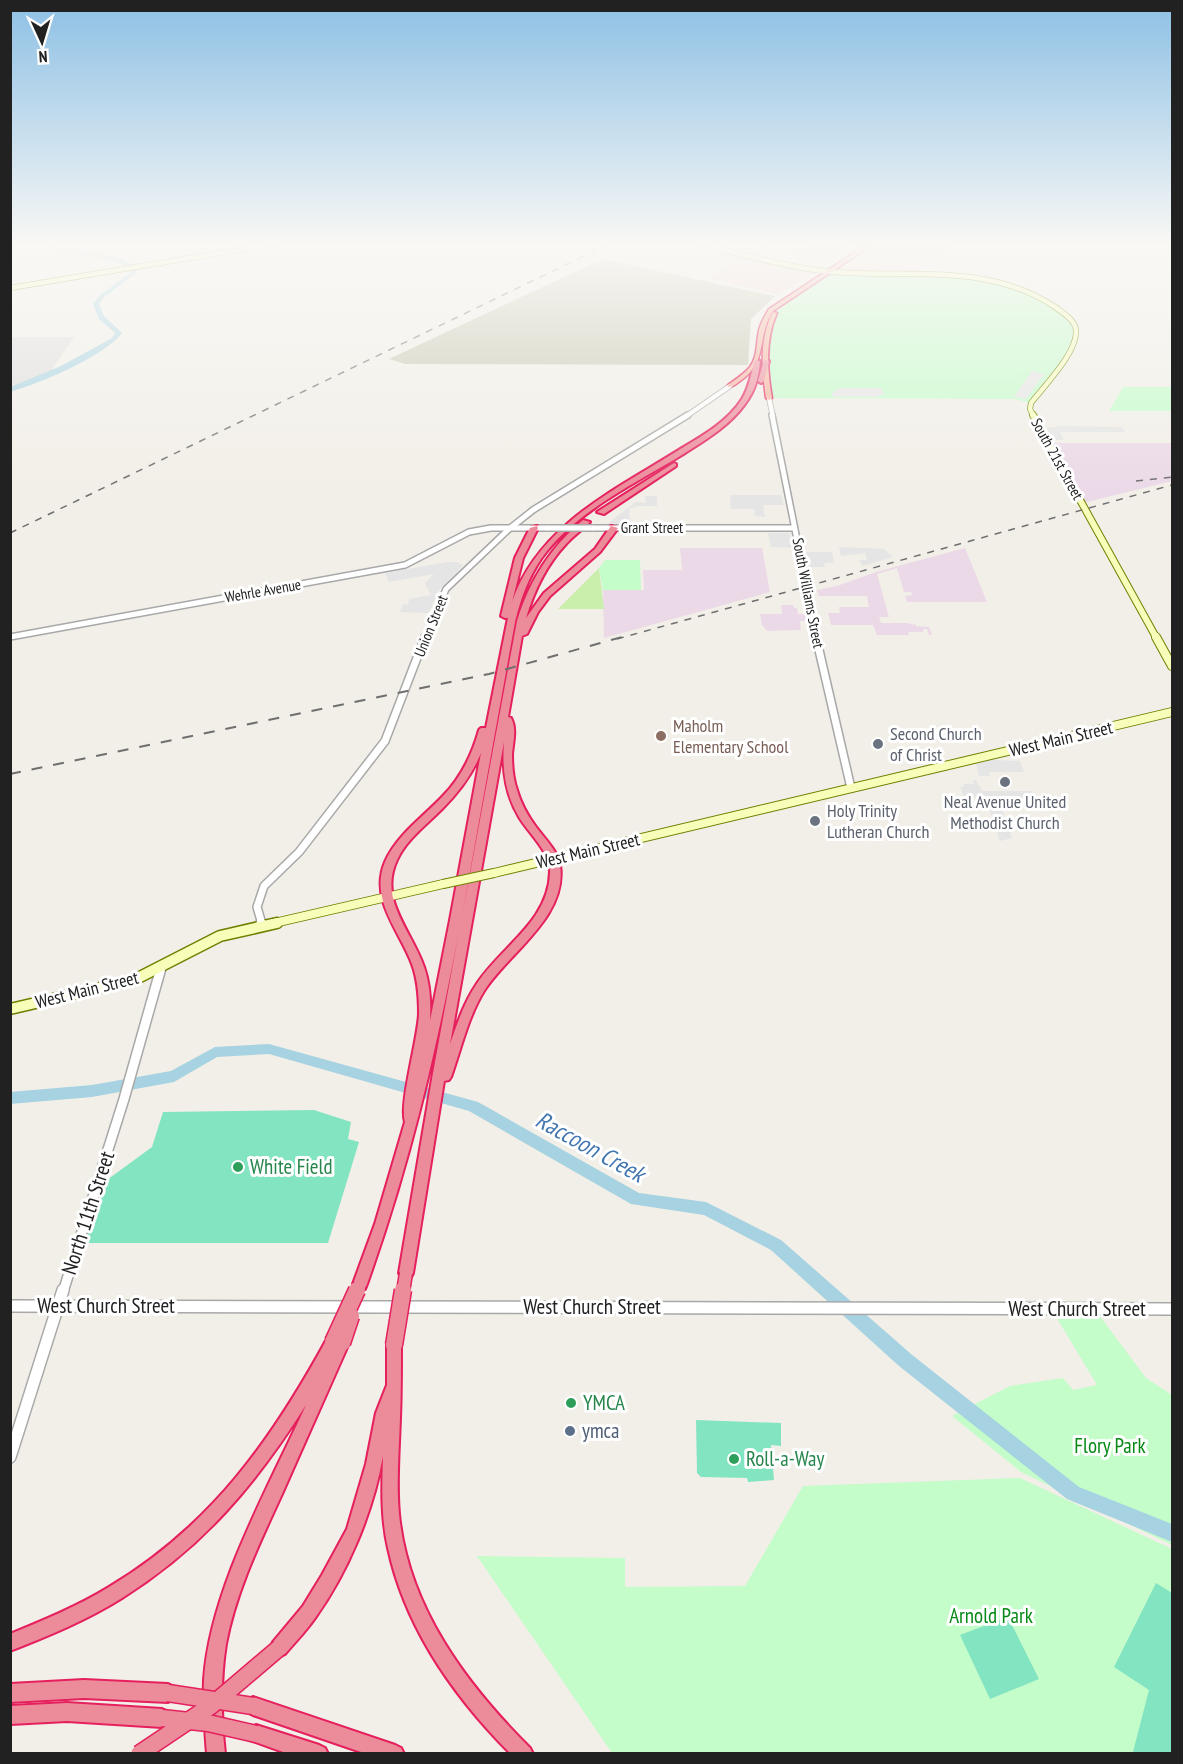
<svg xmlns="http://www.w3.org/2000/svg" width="1183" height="1764" font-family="'PT Sans Narrow',sans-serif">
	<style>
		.residential { fill: #dfdede }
		.commercial { fill: #f3d9d7 }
		.industrial { fill: #ebd9e7 }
		.construction { fill: #c7c7b2 }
		.grass { fill: #caeeac }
		.park { fill: #c4fcca }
		.pitch { fill: #82e4c1 }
		.parking { fill: #e5e5e5 }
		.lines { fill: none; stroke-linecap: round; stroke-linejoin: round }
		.river { fill: #a6d2e1; fill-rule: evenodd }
		.tertiary-far4-casing { stroke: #a8a8a8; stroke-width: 6 }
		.tertiary-far3-casing { stroke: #a8a8a8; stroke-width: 8 }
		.tertiary-far2-casing { stroke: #a8a8a8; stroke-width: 10 }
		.tertiary-far1-casing { stroke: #a8a8a8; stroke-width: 12 }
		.tertiary-casing { stroke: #a8a8a8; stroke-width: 14 }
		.secondary-far3-casing { stroke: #6f8000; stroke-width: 6 }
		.secondary-far2-casing { stroke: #6f8000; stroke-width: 8 }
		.secondary-far1-casing { stroke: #6f8000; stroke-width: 10 }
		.secondary-casing { stroke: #6f8000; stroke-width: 13 }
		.trunk-casing { stroke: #e5205d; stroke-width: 3 }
		.motorway-casing { stroke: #e5205d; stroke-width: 4 }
		.tertiary-far4 { stroke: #fff; stroke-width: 4.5 }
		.tertiary-far3 { stroke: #fff; stroke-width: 5 }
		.tertiary-far2 { stroke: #fff; stroke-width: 7 }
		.tertiary-far1 { stroke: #fff; stroke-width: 9 }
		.tertiary { stroke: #fff; stroke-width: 11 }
		.secondary-far3 { stroke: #f8fdba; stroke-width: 4.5 }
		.secondary-far2 { stroke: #f8fdba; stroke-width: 6 }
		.secondary-far1 { stroke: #f8fdba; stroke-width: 8 }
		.secondary { stroke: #f8fdba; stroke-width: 10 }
		.trunk { fill: #f6b29d; fill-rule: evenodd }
		.motorway { fill: #ec8c9b; fill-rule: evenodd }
		.rail-far1 { stroke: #6f6f6f; stroke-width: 1.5; stroke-dasharray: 7 7; stroke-linecap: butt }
		.rail { stroke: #6f6f6f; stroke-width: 2; stroke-dasharray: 11 11; stroke-linecap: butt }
		.tertiary-bridge-casing { stroke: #a8a8a8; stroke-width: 8; stroke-linecap: butt }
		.secondary-bridge-casing { stroke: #6f8000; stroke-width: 10; stroke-linecap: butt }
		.motorway-bridge-far1-casing { stroke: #e5205d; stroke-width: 15; stroke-linecap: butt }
		.motorway-bridge-casing { stroke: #e5205d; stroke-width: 19; stroke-linecap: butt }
		.tertiary-bridge { stroke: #fff; stroke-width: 5 }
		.secondary-bridge { stroke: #f8fdba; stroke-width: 8 }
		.motorway-bridge-far1 { stroke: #ec8c9b; stroke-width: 12 }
		.motorway-bridge { stroke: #ec8c9b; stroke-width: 16 }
		.education-dot { fill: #8d6e63; stroke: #fff; stroke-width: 2 }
		.worship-dot { fill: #6b7280; stroke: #fff; stroke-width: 2 }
		.leisure-dot { fill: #2e9e5b; stroke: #fff; stroke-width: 2 }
		.service-dot { fill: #5c6f8a; stroke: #fff; stroke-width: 2 }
		.labels { text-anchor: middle; stroke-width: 6; stroke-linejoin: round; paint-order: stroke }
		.far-street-label { font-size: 15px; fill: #212121; stroke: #fff }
		.education-label { font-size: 18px; fill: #785e54; stroke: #fff; text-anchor: start }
		.worship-label { font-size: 18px; fill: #5b616d; stroke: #fff; text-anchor: start }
		.street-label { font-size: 18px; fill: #212121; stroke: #fff }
		.near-leisure-label { font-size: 21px; fill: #27864d; stroke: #fff; text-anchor: start }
		.near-street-label { font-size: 21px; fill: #212121; stroke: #fff }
		.near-service-label { font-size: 21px; fill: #4e5e75; stroke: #fff; text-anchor: start }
		.near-park-label { font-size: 21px; fill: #068915; stroke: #fff }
		.near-water-label { font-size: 24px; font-style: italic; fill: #4477b0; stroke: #fff }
	</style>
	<rect width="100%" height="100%" fill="#f2efe8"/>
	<!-- residential -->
	<path class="residential" d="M10,337H74L50,372L11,386Z"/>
	<!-- commercial -->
	<g class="commercial">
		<path d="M813,243H855L826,262L786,252L795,247L805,249Z"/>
		<path d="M880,243H957L923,266L918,273L849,270L845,268Z"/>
		<path d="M725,253L776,263L812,273L778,295L709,278L723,269L725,263L718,257Z"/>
	</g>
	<!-- industrial -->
	<g class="industrial">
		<path d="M1050,443H1172V481L1083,503Z"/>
		<path d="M680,548H762L770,592L604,638L603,590H644L643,570H682Z"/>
		<path d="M965,548L987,602H907L905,596L912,595L911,592H904L897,568L877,574L889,617H879L881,623H908L913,625L915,623L916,626L929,627L932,635H929L927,629H923V632H908L909,635H877L873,625H831L828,613H840L839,607H869L867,596H819L817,590L837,586L876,572Z"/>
		<path d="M781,605H793L794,608H797L798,614H807L808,621H800L801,630L767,631L762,625L760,614H782Z"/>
	</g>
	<!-- construction -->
	<path class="construction" d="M602,259L775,296L751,319L748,365L405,364L389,359Z"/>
	<!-- grass -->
	<path class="grass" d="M599,568L604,609H558Z"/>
	<!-- park -->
	<g class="park">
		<path d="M827,272L976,278L1031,293L1071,320L1077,332L1066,358L1031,403L1014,399L769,398C767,374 761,331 777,311L776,308Z"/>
		<path d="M1123,387H1172V411H1109Z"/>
		<path d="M605,560H640L641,590H603L599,568Z"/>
		<path d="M1055,1315H1099L1146,1378L1172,1395V1545L1021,1472L952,1416L1010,1386L1063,1378L1073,1390L1097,1385Z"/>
		<path d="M1020,1478L1172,1549V1753H612L477,1556L625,1558V1587L745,1586L803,1486Z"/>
	</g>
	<!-- pitch -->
	<g class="pitch">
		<path d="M314,1110L351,1122L348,1139L359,1142L328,1243H78L96,1188L152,1147L163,1112Z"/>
		<path d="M696,1420L781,1423V1446L771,1445L774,1480L748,1482L747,1478L701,1477L697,1473Z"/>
		<path d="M1156,1583L1172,1593V1753H1136L1133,1752L1149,1690L1114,1667Z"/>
		<path d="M1008,1617L1039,1679L990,1699L960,1635Z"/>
	</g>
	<!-- parking -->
	<g class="parking">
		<path d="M1032,371L1044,374L1026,399L1014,397Z"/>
		<path d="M839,388H881L884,394L876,397H833L832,393Z"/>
		<path d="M1060,426L1122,427L1125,432H1060L1064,440H1052L1045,428Z"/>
		<path d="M730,495H781L784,505H763L765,517L755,516L754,509H731Z"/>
		<path d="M645,496H657V506H636L629,509L630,524H607L636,502L646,503Z"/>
		<path d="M768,533H790L793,548L771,547Z"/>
		<path d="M839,547L884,549L893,557L863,566L859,560H867L865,553L841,556Z"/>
		<path d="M804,552H832L834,563H824L825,567H807Z"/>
		<path d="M448,562H456L463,565L438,591L429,613L400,612L403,604L408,605L409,599L431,595L425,583L434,574L389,582L385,573Z"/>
		<path d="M992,760L1020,761L1024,772H989L990,776H979L976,764Z"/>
		<path d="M973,780H976L982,791H1031L1036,806H1001L1012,838L1000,841L985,797L965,800L960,787H964L963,784H974Z"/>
	</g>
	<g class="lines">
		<!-- river -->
		<g class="river">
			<path d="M50,243H56L57,247L60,248L121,258L134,266L136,273L103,298L99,304L104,316L122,333C104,357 40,383 10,392V387L61,366L112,338L115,333L99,319L93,304L99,296L131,272C122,256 75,255 57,251L52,249Z"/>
			<path d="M269,1044L478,1102L639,1193L706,1202L781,1240L911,1354L1079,1487L1172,1524V1542L1067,1499L899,1366L771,1250L704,1215L631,1204L469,1111L269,1054L217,1057L174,1082L92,1097L10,1104V1092L92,1085L171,1071L215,1047Z"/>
		</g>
		<!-- tertiary-far4 casing -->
		<g class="tertiary-far4-casing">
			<g id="tertiary-far4">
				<path d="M769,398L773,417"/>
				<path d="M685,417L730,386"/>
			</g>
		</g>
		<!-- tertiary-far3 casing -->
		<g class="tertiary-far3-casing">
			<g id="tertiary-far3">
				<path d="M772,415L817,639"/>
				<path d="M592,528H794"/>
				<path d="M10,637L405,565L469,532L491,528H548"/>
				<path d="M425,639L446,589L509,529L533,510L688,415"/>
			</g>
		</g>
		<!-- tertiary-far2 casing -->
		<g class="tertiary-far2-casing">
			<g id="tertiary-far2">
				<path d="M816,637L851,788"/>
				<path d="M262,924L257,907L264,886L299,852L385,741L425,637"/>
			</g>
		</g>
		<!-- tertiary-far1 casing -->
		<g class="tertiary-far1-casing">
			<g id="tertiary-far1">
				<path d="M261,923L262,926"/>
				<path d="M63,1292L124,1099L161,968"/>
			</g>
		</g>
		<!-- tertiary casing -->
		<g class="tertiary-casing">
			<g id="tertiary">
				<path d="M10,1306L1172,1309"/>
				<path d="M10,1457L63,1290"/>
			</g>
		</g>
		<!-- secondary-far3 casing -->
		<g class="secondary-far3-casing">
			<g id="secondary-far3">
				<path d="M696,243C739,253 781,266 825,271C905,280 984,260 1055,307C1063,313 1075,320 1076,330C1078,352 1044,386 1031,403L1030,409L1034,417"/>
				<path d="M10,288L280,243"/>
			</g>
		</g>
		<!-- secondary-far2 casing -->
		<g class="secondary-far2-casing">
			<path id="secondary-far2" d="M1033,415L1157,639"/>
		</g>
		<!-- secondary-far1 casing -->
		<g class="secondary-far1-casing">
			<g id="secondary-far1">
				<path d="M1156,637L1172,666"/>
				<path d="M494,873L1172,712"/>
				<path d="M270,924L443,884"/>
			</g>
		</g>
		<!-- secondary casing -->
		<g class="secondary-casing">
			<path id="secondary" d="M10,1009L134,980L220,936L277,923"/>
		</g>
		<!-- trunk casing -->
		<g class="trunk-casing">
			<g id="trunk">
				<path d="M869,243H875L773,311C756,337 769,361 740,381C736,384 733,387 728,387V385C736,379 744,374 750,367C758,356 756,343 759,330C761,322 765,316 769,309Z"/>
				<path d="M773,312L777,313C765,339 767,370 772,398L769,400L766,398C762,370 759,338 773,312Z"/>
			</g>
		</g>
		<!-- motorway casing -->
		<g class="motorway-casing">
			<g id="motorway">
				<path d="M755,360L760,361C759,377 755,391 745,404C730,425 707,439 685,453C638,482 582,508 547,551C530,572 521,597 515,622L462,916L517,621C530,580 550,548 583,520L590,522C582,530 573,536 566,544C546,565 534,591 526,618L544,593L595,549L611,526L618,528L600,552L550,596L538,612L527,634L522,636L508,717L511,718C517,729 513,742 512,754C512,766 513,779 517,790C521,804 528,816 536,827C545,839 557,850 560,865C568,917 508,953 484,991C468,1017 461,1049 451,1077L449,1080L444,1081L413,1273L411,1277L406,1279L401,1277L399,1273L433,1073L459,931C436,1053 409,1166 367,1284L365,1289L360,1290L355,1289L353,1284L375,1224L405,1122C399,1104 418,1039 419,1014C419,997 418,980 412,964C400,931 369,900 385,862C397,835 422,818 442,797C461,778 472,755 479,730L481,728H486L508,618H505L501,616L515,558L530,528L537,526L538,528L523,558L512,602C539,524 617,489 682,448C704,435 728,421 742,399C750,386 751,373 755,360ZM504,742C502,769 505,794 519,817C529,834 550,851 550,872C549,922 500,947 476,985C464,1003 457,1024 450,1044ZM481,753L450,920L430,1021C431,1003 430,984 424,967C412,931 378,900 397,860C406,840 426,825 442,809C458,793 472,775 481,753Z"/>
				<path d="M764,360L769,361L764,381L761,383L758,381Z"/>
				<path d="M674,463L676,464V466L604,514L597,512Z"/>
				<path d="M333,1335L347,1338L349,1343C327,1393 304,1444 282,1494C260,1542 236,1591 226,1644C220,1681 221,1716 225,1754H207C205,1729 203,1705 204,1680C210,1589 269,1487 306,1405C255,1485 203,1547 122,1598C87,1620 48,1636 10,1651V1634C44,1620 78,1606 109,1587C211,1526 272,1440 328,1337Z"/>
				<path d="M394,1338L399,1340L401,1345C401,1369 401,1394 400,1418C399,1450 396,1482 399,1514C408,1607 466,1684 530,1748L533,1754H511C454,1697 405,1627 388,1548C381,1518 382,1487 383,1456C373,1512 348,1572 315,1618C306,1631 295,1642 285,1654L279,1656L273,1654L271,1648L273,1642L303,1606L322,1575L347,1529L366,1464L376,1413L387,1385V1345L389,1340Z"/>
				<path d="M84,1680L168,1684L174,1687L177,1693L174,1699L168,1702L84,1698L10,1702V1684Z"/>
				<path d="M253,1697L395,1745L401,1748L404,1754H367L253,1715L247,1712L244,1706L247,1700Z"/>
				<path d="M67,1703L162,1709L168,1712L171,1718L168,1724L162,1727L67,1721L10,1724V1706Z"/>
				<path d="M256,1725L319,1745L325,1748L328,1754H289L250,1740L247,1734L250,1728Z"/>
			</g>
		</g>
		<!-- tertiary-far4 -->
		<use href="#tertiary-far4" class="tertiary-far4"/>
		<!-- tertiary-far3 -->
		<use href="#tertiary-far3" class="tertiary-far3"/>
		<!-- tertiary-far2 -->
		<use href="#tertiary-far2" class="tertiary-far2"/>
		<!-- tertiary-far1 -->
		<use href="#tertiary-far1" class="tertiary-far1"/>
		<!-- tertiary -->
		<use href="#tertiary" class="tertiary"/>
		<!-- secondary-far3 -->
		<use href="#secondary-far3" class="secondary-far3"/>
		<!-- secondary-far2 -->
		<use href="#secondary-far2" class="secondary-far2"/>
		<!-- secondary-far1 -->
		<use href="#secondary-far1" class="secondary-far1"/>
		<!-- secondary -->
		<use href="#secondary" class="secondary"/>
		<!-- trunk -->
		<use href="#trunk" class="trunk"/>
		<!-- motorway -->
		<use href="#motorway" class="motorway"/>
		<!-- rail-far1 -->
		<g class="rail-far1">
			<path d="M1136,481L1172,477"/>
			<path d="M10,533L611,243"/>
			<path d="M617,639L1172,485"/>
		</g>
		<!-- rail -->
		<path class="rail" d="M10,774L489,674L622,637"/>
		<!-- tertiary-bridge casing -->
		<g class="tertiary-bridge-casing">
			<path id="tertiary-bridge" d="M548,528H592"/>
		</g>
		<!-- secondary-bridge casing -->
		<g class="secondary-bridge-casing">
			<path id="secondary-bridge" d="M443,884L494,873"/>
		</g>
		<!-- motorway-bridge-far1 casing -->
		<g class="motorway-bridge-far1-casing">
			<g id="motorway-bridge-far1">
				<path d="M356,1292L360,1284"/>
				<path d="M403,1292L406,1273"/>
			</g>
		</g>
		<!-- motorway-bridge casing -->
		<g class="motorway-bridge-casing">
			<g id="motorway-bridge">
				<path d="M333,1342L357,1290"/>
				<path d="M342,1343L351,1316"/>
				<path d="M394,1345L403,1290"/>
				<path d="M168,1693L253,1706"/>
				<path d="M162,1718L208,1723L256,1734"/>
				<path d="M139,1754L212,1705L279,1648"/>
			</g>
		</g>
		<!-- tertiary-bridge -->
		<use href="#tertiary-bridge" class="tertiary-bridge"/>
		<!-- secondary-bridge -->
		<use href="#secondary-bridge" class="secondary-bridge"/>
		<!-- motorway-bridge-far1 -->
		<use href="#motorway-bridge-far1" class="motorway-bridge-far1"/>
		<!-- motorway-bridge -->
		<use href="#motorway-bridge" class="motorway-bridge"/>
	</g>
	<!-- sky -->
	<linearGradient id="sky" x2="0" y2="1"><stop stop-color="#8dc0e5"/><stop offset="0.5" stop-color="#f9f8f5"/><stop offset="1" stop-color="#f9f8f5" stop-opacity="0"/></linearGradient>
	<rect width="1183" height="490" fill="url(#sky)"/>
	<!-- markers -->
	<circle class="education-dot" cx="661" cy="736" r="6"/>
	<g class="worship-dot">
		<circle cx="878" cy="744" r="6"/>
		<circle cx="1005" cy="782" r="6"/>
		<circle cx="815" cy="821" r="6"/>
	</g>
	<g class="leisure-dot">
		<circle cx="238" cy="1167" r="6"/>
		<circle cx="571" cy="1403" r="6"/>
		<circle cx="734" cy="1459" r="6"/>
	</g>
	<circle class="service-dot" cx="570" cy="1431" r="6"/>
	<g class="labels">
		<!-- far-street labels -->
		<g class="far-street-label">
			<text transform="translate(1057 459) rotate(61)" y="5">South 21st Street</text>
			<text x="652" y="533">Grant Street</text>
			<text transform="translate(263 591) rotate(-10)" y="5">Wehrle Avenue</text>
			<text transform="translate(808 593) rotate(79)" y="5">South Williams Street</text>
			<text transform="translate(431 626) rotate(-68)" y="5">Union Street</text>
		</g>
		<!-- education labels -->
		<g class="education-label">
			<text x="673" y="732">Maholm<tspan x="673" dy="21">Elementary School</tspan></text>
		</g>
		<!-- worship labels -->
		<g class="worship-label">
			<text x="890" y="740">Second Church<tspan x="890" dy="21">of Christ</tspan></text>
			<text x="1005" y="808" text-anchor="middle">Neal Avenue United<tspan x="1005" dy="21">Methodist Church</tspan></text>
			<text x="827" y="817">Holy Trinity<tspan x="827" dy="21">Lutheran Church</tspan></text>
		</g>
		<!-- street labels -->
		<g class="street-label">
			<text transform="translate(1061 739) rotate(-13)" y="6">West Main Street</text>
			<text transform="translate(588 851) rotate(-13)" y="6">West Main Street</text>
			<text transform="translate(87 990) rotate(-14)" y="6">West Main Street</text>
		</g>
		<!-- near-leisure labels -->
		<g class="near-leisure-label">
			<text x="250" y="1174">White Field</text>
			<text x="583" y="1410">YMCA</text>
			<text x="746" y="1466">Roll-a-Way</text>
		</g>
		<!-- near-street labels -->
		<g class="near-street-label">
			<text transform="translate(88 1213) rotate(-72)" y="7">North 11th Street</text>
			<text x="106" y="1313">West Church Street</text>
			<text x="592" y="1314">West Church Street</text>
			<text x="1077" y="1316">West Church Street</text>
		</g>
		<!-- near-service labels -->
		<g class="near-service-label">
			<text x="582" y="1438">ymca</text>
		</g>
		<!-- near-park labels -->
		<g class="near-park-label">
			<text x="1110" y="1453">Flory Park</text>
			<text x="991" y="1623">Arnold Park</text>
		</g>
		<!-- near-water labels -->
		<g class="near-water-label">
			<text transform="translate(590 1147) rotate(29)" y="8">Raccoon Creek</text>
		</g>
	</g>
	<!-- border -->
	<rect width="1183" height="1764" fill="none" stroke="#212121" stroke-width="24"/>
	<!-- north arrow -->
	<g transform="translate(42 42) rotate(176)" stroke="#ffffff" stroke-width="4.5" paint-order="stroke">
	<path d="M0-4.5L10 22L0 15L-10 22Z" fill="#212121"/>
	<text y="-9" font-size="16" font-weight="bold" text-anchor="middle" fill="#212121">N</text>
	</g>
</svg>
